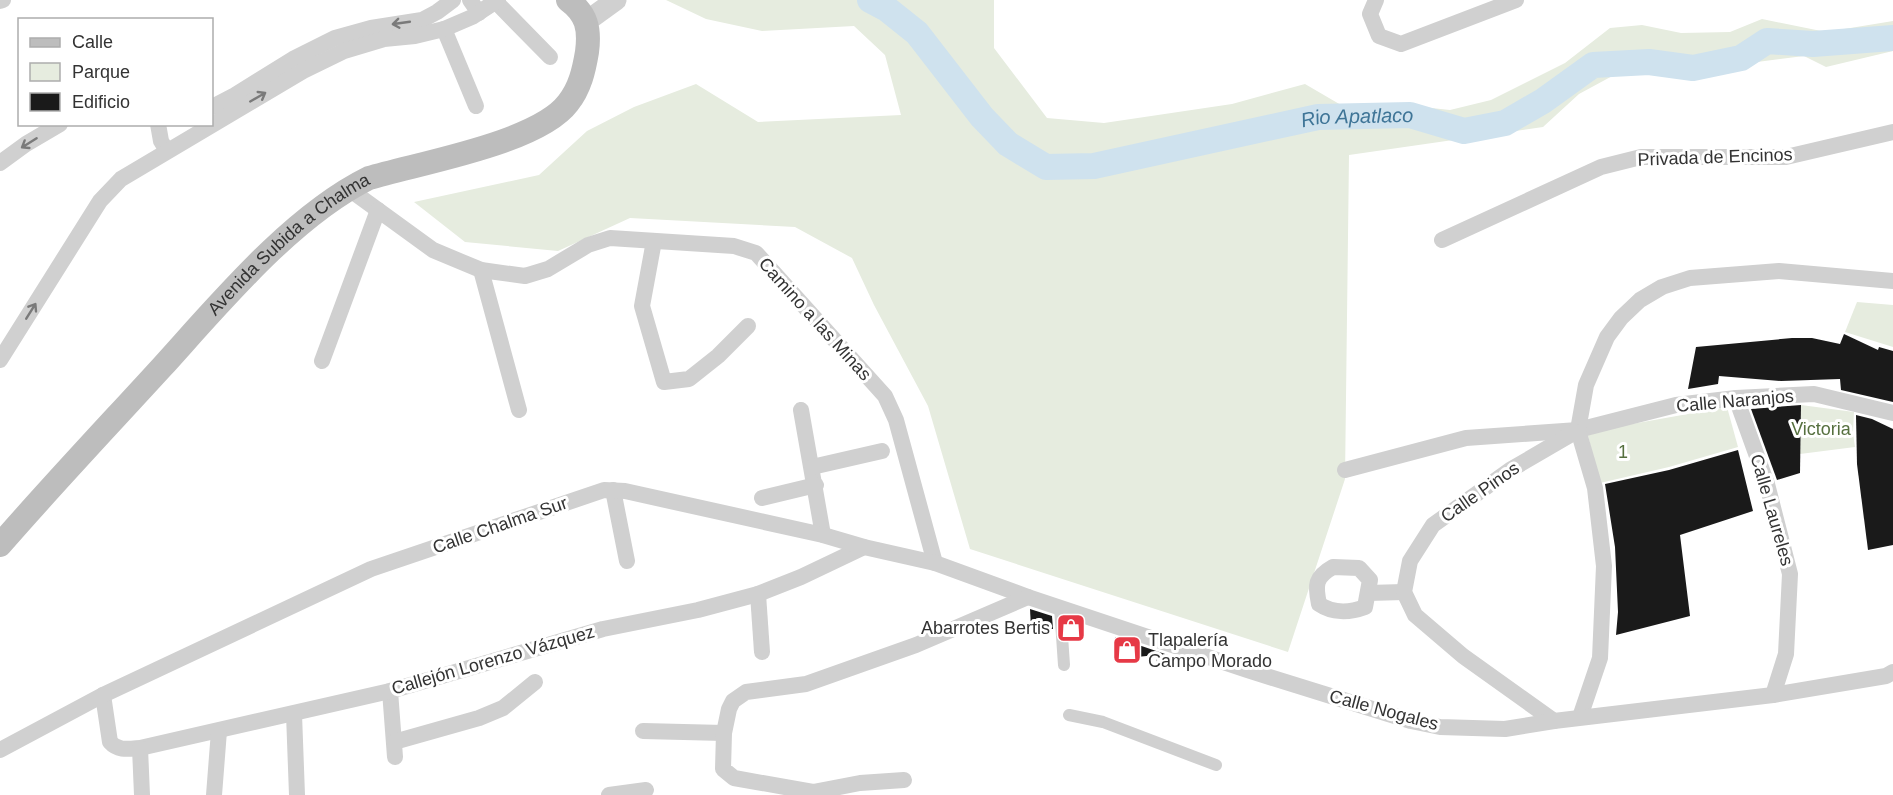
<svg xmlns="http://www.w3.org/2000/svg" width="1893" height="795" font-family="Arial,sans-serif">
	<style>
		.green { fill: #e6ecdf }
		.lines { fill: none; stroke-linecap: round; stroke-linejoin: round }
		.river { stroke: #cfe2ee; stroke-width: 26 }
		.building { fill: #1a1a1a }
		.pedestrian { stroke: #d0d0d0; stroke-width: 12 }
		.minor { stroke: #d0d0d0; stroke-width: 16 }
		.tertiary { stroke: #d0d0d0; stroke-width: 21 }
		.secondary { stroke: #bdbdbd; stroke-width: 24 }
		.oneway { stroke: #7a7a7a }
		.labels { text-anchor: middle; stroke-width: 6; stroke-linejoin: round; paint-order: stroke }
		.street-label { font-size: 18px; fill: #333; stroke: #fff }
		.park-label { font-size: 18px; fill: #56703f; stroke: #fff }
		.poi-label { font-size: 18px; fill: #333; stroke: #fff; text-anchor: end }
		.water-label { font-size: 20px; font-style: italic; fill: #3f7597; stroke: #fff }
	</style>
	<rect width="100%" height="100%" fill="#fff"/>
	<!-- green -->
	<g class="green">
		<path d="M666,0H994V48L1047,118L1104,123L1232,104L1305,84L1341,105L1385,103L1450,110L1491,100L1565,63L1610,28L1642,25L1681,33L1730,32L1762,19L1826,32L1893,21V51L1826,67L1804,56L1673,73L1616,74L1579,94L1543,127L1349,155L1345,479L1288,652L970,549L928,406L874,305L852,258L795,227L630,218L558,251L465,242L414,202L539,175L587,131L634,107L696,84L758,122L901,115L885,55L854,26L762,31L706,19Z"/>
		<path d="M1857,302L1893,305V347L1845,332Z"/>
		<path d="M1801,405L1854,412L1853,433L1855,447L1800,454Z"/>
		<path d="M1727,407L1738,447L1669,467L1600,483L1587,432Z"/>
	</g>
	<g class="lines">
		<!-- river -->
		<path class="river" id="s1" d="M870,0L887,9L917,33L982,117L1008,144L1046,167L1094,166L1318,117L1410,115L1464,131L1505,123L1543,101L1593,65L1649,62L1693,68L1741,58L1767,41L1813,44L1893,38"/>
	</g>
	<!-- building -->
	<g class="building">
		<path d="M1844,334L1878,350L1879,347L1893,351V402L1841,390L1840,379L1781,381L1719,376L1718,384L1688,389L1696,347L1792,338H1812L1840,344Z"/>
		<path d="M1801,405L1800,473L1777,480L1751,409Z"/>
		<path d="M1856,415L1872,419L1893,429V545L1868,550L1857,464Z"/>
		<path d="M1738,450L1753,511L1680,535L1690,616L1616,635L1618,612L1615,547L1605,484L1669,470Z"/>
		<path d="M1030,609L1052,616L1053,629L1031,628Z"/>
		<path d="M1115,637L1168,655L1169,662L1157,663L1156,655L1118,659Z"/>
	</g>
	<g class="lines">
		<!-- pedestrian -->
		<g class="pedestrian">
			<path d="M1060,607L1064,665"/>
			<path d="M1069,715L1103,722L1216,765"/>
		</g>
		<!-- minor -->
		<g class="minor">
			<path d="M470,0L479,13"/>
			<path d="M1376,0L1370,14L1379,36L1401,44L1516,0"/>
			<path d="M0,1L3,0"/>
			<path d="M496,2L550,57"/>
			<path d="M444,29L476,106"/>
			<path d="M212,107L235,95L293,59L335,38L371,28L422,20L437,12L453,0"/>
			<path d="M158,124L161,141L167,151"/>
			<path d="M0,163L26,144L60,124"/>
			<path d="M349,189L433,250L481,270L525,276L548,269L588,245L610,238L734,246L756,253L885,396L896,420L935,563"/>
			<path d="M1442,240L1601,167L1641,157H1786L1893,132"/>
			<path d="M654,241L642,306L664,382L689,379L718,356L748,326"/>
			<path d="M481,270L519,410"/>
			<path d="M0,360L100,201L121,179L303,71L344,51L384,39L415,36L444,29L472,17L498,0"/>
			<path d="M322,361L378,210"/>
			<path d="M1736,398L1767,484L1790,574L1786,654L1773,695"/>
			<path d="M801,410L823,535"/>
			<path d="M812,467L882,451"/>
			<path d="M1345,470L1466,438L1578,430L1676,405L1736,398L1814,394L1893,413"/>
			<path d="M613,490L627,561"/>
			<path d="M762,498L816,485"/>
			<path d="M1333,567L1359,568L1370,580L1365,607C1349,613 1332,613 1319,604C1315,585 1315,577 1333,567Z"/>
			<path d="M1368,593L1404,592"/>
			<path d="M758,594L762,652"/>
			<path d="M390,691L395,757"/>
			<path d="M103,695L110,742C118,751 128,749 140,748L390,691L603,629L698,610L758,594L801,577L864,547"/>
			<path d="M294,714L297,795"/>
			<path d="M1580,717L1600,658L1604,566L1595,488L1578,430L1586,385L1607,337L1621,318L1640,300L1662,287L1690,278L1779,271L1893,281"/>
			<path d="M1554,721L1463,656L1415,615L1404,592L1410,561L1433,525L1510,470L1575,432"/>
			<path d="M643,731L724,733"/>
			<path d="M394,742L479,718L503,708L535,682"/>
			<path d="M140,748L142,795"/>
			<path d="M0,750L103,695L371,569L604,490L625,491L823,535L864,547L935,563L1028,597L1247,670L1411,721L1440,727L1505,729L1554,721L1773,695L1886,676L1893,672"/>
			<path d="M904,780L860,783L813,792L734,778L723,769L724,733L729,709L733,701L746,692L806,684L916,645L1028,597"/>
			<path d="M214,795L219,731"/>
			<path d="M609,795L646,790"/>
		</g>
		<!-- tertiary -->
		<path class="tertiary" d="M587,21L616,0"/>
		<!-- secondary -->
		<path class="secondary" id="s2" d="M0,545C53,484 108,426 162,367C220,303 292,216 369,178C419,163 538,143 568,103C580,88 584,70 587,52C590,29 587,14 568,0"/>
	</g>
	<!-- one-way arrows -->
	<defs><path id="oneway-shaft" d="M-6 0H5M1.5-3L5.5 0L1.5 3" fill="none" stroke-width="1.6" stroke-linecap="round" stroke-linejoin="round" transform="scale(1.5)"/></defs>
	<g class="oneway">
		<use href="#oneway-shaft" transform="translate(401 23) rotate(172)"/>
		<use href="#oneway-shaft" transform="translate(258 97) rotate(-30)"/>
		<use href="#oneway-shaft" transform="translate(29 143) rotate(148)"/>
		<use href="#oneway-shaft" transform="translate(31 311) rotate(-58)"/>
	</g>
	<!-- icons -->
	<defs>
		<g id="shop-square" transform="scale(1.5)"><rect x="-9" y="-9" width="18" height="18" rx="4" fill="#e63946" stroke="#fff"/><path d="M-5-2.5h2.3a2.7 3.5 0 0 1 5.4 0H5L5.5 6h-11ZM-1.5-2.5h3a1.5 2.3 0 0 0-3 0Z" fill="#fff"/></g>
	</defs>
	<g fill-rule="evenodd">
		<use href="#shop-square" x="1071" y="628"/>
		<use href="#shop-square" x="1127" y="650"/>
	</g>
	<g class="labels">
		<!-- street labels -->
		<g class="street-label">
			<text transform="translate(1715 157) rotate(-2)" y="6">Privada de Encinos</text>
			<text dy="6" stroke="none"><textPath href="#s2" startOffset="418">Avenida Subida a Chalma</textPath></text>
			<text transform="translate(815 319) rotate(48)" y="6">Camino a las Minas</text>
			<text transform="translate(1735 401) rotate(-5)" y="6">Calle Naranjos</text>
			<text transform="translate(1480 492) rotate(-35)" y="6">Calle Pinos</text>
			<text transform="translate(1772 510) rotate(74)" y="6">Calle Laureles</text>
			<text transform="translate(500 525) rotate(-19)" y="6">Calle Chalma Sur</text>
			<text transform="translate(493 660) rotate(-16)" y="6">Callejón Lorenzo Vázquez</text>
			<text transform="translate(1384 710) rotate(15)" y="6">Calle Nogales</text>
		</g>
		<!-- park labels -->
		<g class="park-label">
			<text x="1821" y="435">Victoria</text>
			<text x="1623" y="458">1</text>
		</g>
		<!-- poi labels -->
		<g class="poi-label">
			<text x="1050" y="634">Abarrotes Bertis</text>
			<text x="1148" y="646" text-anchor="start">Tlapalería<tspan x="1148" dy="21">Campo Morado</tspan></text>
		</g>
		<!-- water labels -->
		<g class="water-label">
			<text dy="7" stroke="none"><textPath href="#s1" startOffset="562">Rio Apatlaco</textPath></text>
		</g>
	</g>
	<!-- legend -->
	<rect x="18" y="18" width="195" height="108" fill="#ffffff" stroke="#adadad" stroke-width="1.5"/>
	<rect x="30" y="38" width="30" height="9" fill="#bdbdbd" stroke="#adadad" stroke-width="1.5"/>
	<text x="72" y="48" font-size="18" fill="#333333">Calle</text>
	<rect x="30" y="63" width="30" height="18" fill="#e6ecdf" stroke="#adadad" stroke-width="1.5"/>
	<text x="72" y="78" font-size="18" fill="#333333">Parque</text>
	<rect x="30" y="93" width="30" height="18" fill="#1a1a1a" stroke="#adadad" stroke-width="1.5"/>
	<text x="72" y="108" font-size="18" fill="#333333">Edificio</text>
</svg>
